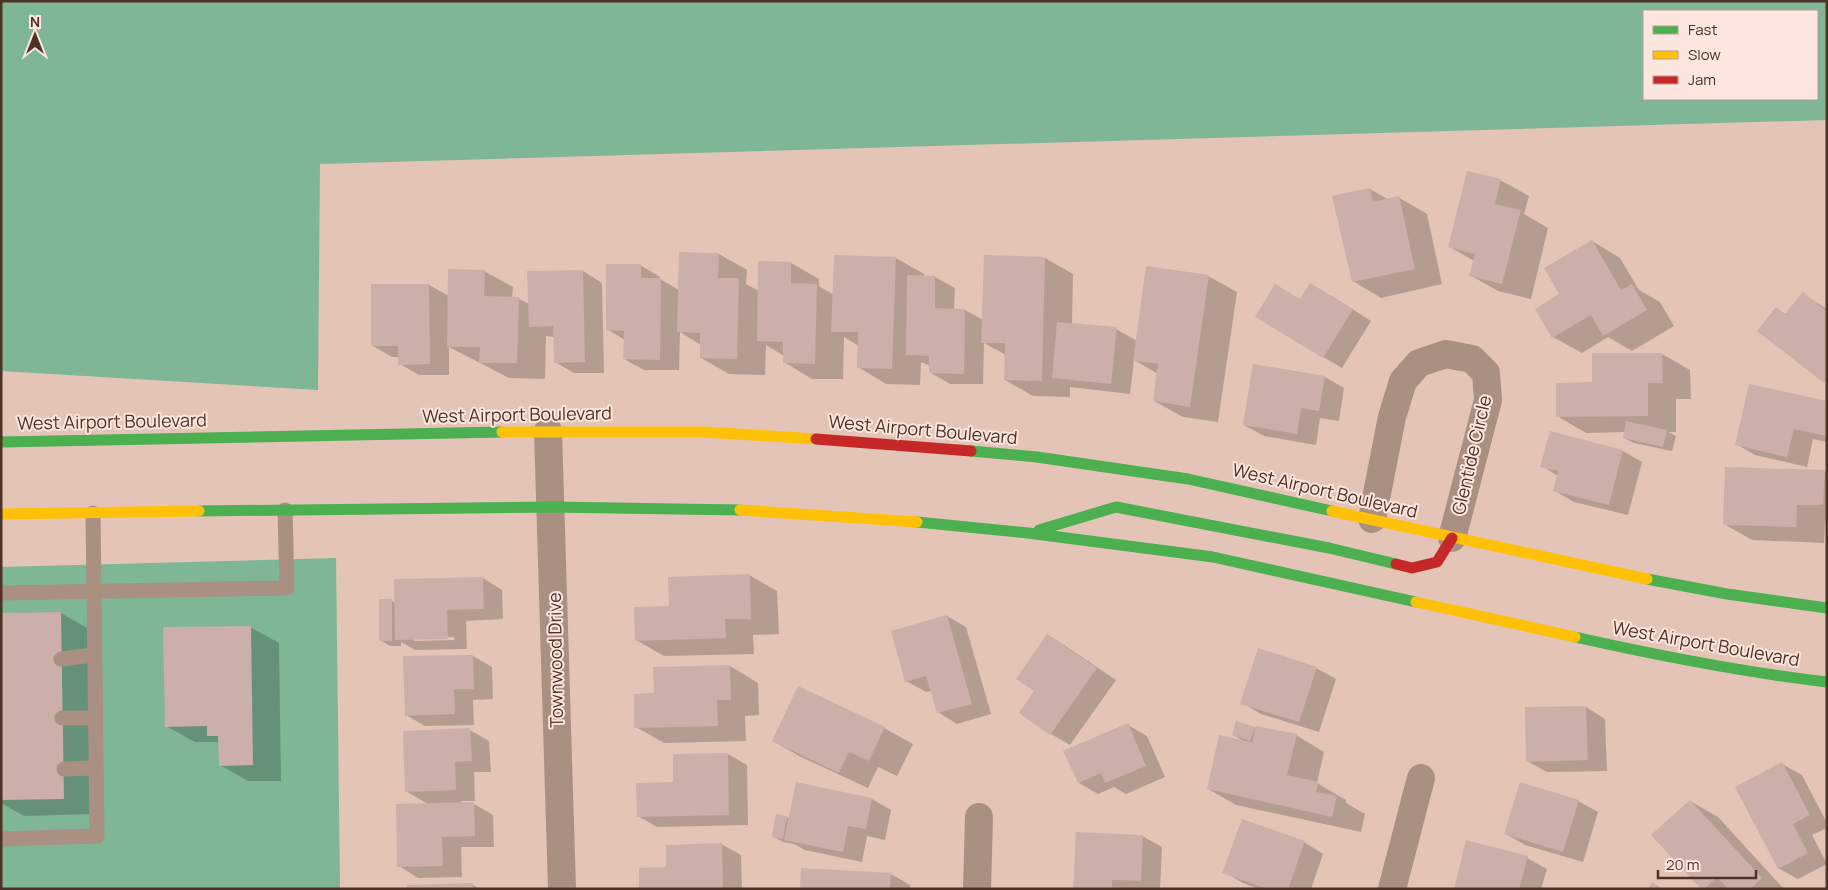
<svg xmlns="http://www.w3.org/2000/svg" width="1828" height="890" font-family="Manrope,sans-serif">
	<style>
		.forest { fill: #7fb696; fill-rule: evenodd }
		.shadow { fill: #0003; fill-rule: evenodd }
		.building { fill: #cbafa8 }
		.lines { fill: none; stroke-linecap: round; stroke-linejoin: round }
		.lane { stroke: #aa8f83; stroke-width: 15 }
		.street { stroke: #aa8f83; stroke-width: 28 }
		.fast { stroke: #4caf50; stroke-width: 11 }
		.slow { stroke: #ffc107; stroke-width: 11 }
		.jam { stroke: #c62828; stroke-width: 11 }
		.labels { text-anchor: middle; stroke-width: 4; stroke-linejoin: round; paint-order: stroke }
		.street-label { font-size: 18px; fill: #4f3226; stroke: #fde6dd }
	</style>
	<rect width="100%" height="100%" fill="#e3c4b6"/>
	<!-- forest -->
	<g class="forest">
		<path d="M1,1H1827V120L320,164L318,390L1,371ZM1644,11H1817V99H1644Z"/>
		<path d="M336,558L340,889H1V567Z"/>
	</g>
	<!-- shadow -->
	<g class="shadow">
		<path d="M1500,180L1529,196L1524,214L1548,228L1531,299L1498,291L1470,275L1474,261L1450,247Z"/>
		<path d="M1370,189L1389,200L1398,197L1427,214L1442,284L1381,298L1353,281Z"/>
		<path d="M1592,241L1620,258L1639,290L1660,302L1674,326L1632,351L1608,337L1582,353L1553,337L1561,295Z"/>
		<path d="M719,254L747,270L746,284L759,291L791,263L819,279V286L834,295L896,258L924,274V277H935L955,288L954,310H965L983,320L985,256L1045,258L1073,274L1072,324L1116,329L1137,341L1208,276L1237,292L1218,422L1183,417L1154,401L1158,374L1134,360L1130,394L1070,387V397L1033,396L1005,380L1006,355L984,343L983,384H950L931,373V366L921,362L920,385L886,384L858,367L859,346L844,337L843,379H812L784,362V356L766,345L765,375L729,374L701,358V345L680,332L679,370H644L624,359L625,340L607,329L640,265L660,277V279L679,290Z"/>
		<path d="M484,271L513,287L512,298H518L529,304L583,271L602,283L604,373H574L555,362L554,337L546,336L545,379L509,378L449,347V375H419L400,364V357H392L373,346L429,285L449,296Z"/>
		<path d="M1803,294L1827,309V383L1776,309L1786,314Z"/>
		<path d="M1330,295L1371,321L1342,368L1323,357L1301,300Z"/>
		<path d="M1662,354L1690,370L1691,399H1676V432H1668L1676,436L1672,451L1634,443L1624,438L1625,432L1586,433L1557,416L1593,383V355Z"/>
		<path d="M1254,366L1325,377L1344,388L1339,421L1320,418L1316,445L1264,436L1244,425Z"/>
		<path d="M1827,402V442L1813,439L1807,467L1755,455L1736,444Z"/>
		<path d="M1623,451L1642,462L1628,515L1574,502L1555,491L1558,476L1542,466Z"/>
		<path d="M1824,471L1827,473V520H1825L1824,543L1752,540L1724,524Z"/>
		<path d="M749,575L777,591L779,634L753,635L754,654L664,656L636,640L671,607Z"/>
		<path d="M483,578L502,590L503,619L466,621L467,649L415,650L401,642V646H390L380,640L391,600L395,603ZM454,637V640L414,641V638Z"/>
		<path d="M61,613L89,629L92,814L24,816L1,803V614Z"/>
		<path d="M947,616L966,627L991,714L957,724L938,712L932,691L926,692L906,681Z"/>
		<path d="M250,627L279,643L281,781H248L220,765L219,742H195L166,726Z"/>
		<path d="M1048,635L1067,647L1116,680L1070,745L1051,734L1021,712L1036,691Z"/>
		<path d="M473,656L492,667L493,699L473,700L474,725L425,726L406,715Z"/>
		<path d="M730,666L758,683L759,715L745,716L746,741L664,743L636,727L655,694Z"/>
		<path d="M1316,668L1336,679L1319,732L1261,714L1242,703Z"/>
		<path d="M1586,707L1605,719L1607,771L1547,772L1527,761Z"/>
		<path d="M1128,725L1147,736L1165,777L1126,794L1114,787L1098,794L1079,783Z"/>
		<path d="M884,728L913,744L897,776L878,767L868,788L801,757L773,741Z"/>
		<path d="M1254,728L1296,735L1324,752L1317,783L1346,800V803L1365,814L1361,832L1236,805L1208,789L1245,742L1233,735Z"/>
		<path d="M470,730L489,741L491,772H474L475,801H461V804H474L493,815L494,847H461L462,877L418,878L399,866L429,805L406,791Z"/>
		<path d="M728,754L747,765L748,825L657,827L638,816L674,784Z"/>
		<path d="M1782,764L1802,775L1827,823V828L1812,835L1827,864L1798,879L1778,868Z"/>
		<path d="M797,784L872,799L891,810L885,840L867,836L862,862L805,850L794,844L783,842L774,837L786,817L790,819Z"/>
		<path d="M1578,801L1598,812L1583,862L1525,845L1506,834Z"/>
		<path d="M1690,801L1718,817L1784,889H1703Z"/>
		<path d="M1142,836L1162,847L1160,889H1074Z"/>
		<path d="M1304,842L1323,854L1311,889H1259L1243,883L1224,872Z"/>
		<path d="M721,844L741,855L742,889H640L668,868Z"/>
		<path d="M1527,858L1547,869L1541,889H1455Z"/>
		<path d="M891,874L910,885V889H801Z"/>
		<path d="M473,885L480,889H409V886Z"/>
	</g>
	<!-- building -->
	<g class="building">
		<path d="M1467,171L1501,179L1495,204L1521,210L1502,284L1469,276L1475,254L1448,247Z"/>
		<path d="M1370,188L1373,202L1399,196L1415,269L1352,282L1332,196Z"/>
		<path d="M1592,240L1621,290L1632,284L1647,310L1603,336L1591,315L1552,338L1535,309L1559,294L1544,268Z"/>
		<path d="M679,252L719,253L718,278H739L737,359L700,358V333L677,332Z"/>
		<path d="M834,255L896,257L892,369L857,368L858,332H831Z"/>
		<path d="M984,255L1045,257L1042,381L1004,380L1005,343H981Z"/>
		<path d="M758,261L791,262V283L817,284L815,364L783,363V342L757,341Z"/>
		<path d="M606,264H641V278H661L660,360L623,359L624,331L606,330Z"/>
		<path d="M1146,266L1209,275L1190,407L1153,401L1158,364L1133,361Z"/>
		<path d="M448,269L485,270L484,296L519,297L517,363H479L480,347H447Z"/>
		<path d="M583,270L585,362L554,363L553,326L529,327L527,271Z"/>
		<path d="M907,275L935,276V308L965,309L964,374L929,373V356L906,355Z"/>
		<path d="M1310,283L1353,309L1323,358L1255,317L1275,284L1300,299Z"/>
		<path d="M371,284H429L430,364L398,365V346H371Z"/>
		<path d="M1803,292L1827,312V379L1824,383L1757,331L1776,307L1785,314Z"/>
		<path d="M1057,322L1117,327L1111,384L1052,378Z"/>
		<path d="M1592,353H1662L1663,383H1648V416L1556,417V383L1592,382Z"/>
		<path d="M1253,364L1325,376L1319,411L1301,408L1297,434L1243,425Z"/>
		<path d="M1749,384L1827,401V436L1794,429L1787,457L1735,445Z"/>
		<path d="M1626,421L1667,430L1663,447L1623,438Z"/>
		<path d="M1550,431L1623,450L1609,505L1553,491L1558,471L1540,467Z"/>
		<path d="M1725,467L1825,470L1823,505H1797L1796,527L1723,525Z"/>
		<path d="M750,574L751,619H725L726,638L635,641L634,607L669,606L668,577Z"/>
		<path d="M483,577L484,609L447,610L448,639L395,640L394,579Z"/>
		<rect x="379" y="599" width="13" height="42"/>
		<path d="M61,612L64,799L1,800V613Z"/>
		<path d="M947,615L972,704L937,713L926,676L905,682L891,631Z"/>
		<path d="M251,626L253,765L219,766L218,736H207V726L165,727L163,627Z"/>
		<path d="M1047,634L1097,668L1050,735L1019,713L1034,691L1016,679Z"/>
		<path d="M1258,648L1317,667L1299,722L1240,704Z"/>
		<path d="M473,655L474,689H454L455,714L405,716L403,656Z"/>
		<path d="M730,665L731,700H717L718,726L634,728V694L654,693L653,667Z"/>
		<path d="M798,686L885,727L869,761L849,752L839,773L772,741Z"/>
		<path d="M1586,706L1588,760L1526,762L1525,707Z"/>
		<path d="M1236,721L1255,727L1250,741L1232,735Z"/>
		<path d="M1128,723L1146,766L1105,783L1101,773L1078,783L1063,751Z"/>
		<path d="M1256,726L1297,734L1287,775L1319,782L1316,792L1337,796L1332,817L1207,789L1219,735L1255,743L1252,742Z"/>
		<path d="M470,728L472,761L455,762L456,790L405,792L403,731Z"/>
		<path d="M728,753L729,815L637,817L636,783L673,782V754Z"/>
		<path d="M1782,762L1810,815L1793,824L1808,853L1778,869L1735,787Z"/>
		<path d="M796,782L872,798L866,829L848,826L843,852L784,840Z"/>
		<path d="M1520,782L1579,800L1563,852L1504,834Z"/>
		<path d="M1690,800L1762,878L1750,889H1728L1717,877L1704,889H1701L1651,835Z"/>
		<path d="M474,802L475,836L442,837L443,866L397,867L396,804Z"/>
		<path d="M776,814L787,816L783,839L772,837Z"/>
		<path d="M1242,819L1305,841L1288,889H1267L1222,873Z"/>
		<path d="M1076,832L1143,835L1141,881L1112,880V889H1073Z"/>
		<path d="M1466,840L1528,856L1519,889H1454Z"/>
		<path d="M722,843L723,889H639V868L666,867V845Z"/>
		<path d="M801,868L891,873L890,889H800Z"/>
		<path d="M1652,882L1663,889H1648Z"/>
		<path d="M473,883V889H407V885Z"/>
	</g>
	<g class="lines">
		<!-- lane -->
		<g class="lane">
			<path d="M1,593L287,588L285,510"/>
			<path d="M61,659L94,655"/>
			<path d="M62,718H95"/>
			<path d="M64,769L96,768"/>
			<path d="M1,839L97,836L93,513"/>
		</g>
		<!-- street -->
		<g class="street">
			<path d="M548,431L562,889"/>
			<path d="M1372,519L1392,417L1403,381L1419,363L1446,354L1472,359L1486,373L1488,400L1452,538"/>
			<path d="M977,889L979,817"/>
			<path d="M1392,889L1421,778"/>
		</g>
		<!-- fast -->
		<g class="fast">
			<path d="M1,442L502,432"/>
			<path d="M971,451L1037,457L1188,479L1332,511"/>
			<path d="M199,511L552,507L740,510"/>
			<path d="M917,522L1028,533L1213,557L1416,602"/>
			<path d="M1039,530L1116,507L1329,548L1396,564"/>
			<path d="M1647,579L1727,594L1827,608"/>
			<path d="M1575,637C1660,656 1741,672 1827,682"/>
		</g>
		<!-- slow -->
		<g class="slow">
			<path d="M502,432H705L816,439"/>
			<path d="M740,510L917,522"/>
			<path d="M1332,511L1647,579"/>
			<path d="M1,514L199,511"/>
			<path d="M1416,602L1575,637"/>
		</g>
		<!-- jam -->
		<g class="jam">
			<path d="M816,439L971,451"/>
			<path d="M1396,564L1412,568L1437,562L1452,538"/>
		</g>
	</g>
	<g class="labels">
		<!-- street labels -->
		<g class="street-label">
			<text transform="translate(517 415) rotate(-1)" y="6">West Airport Boulevard</text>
			<text transform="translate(112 422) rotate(-1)" y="6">West Airport Boulevard</text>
			<text transform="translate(923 430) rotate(5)" y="6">West Airport Boulevard</text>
			<text transform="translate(1472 455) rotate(-77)" y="6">Glentide Circle</text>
			<text transform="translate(1325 491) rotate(13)" y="6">West Airport Boulevard</text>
			<text transform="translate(1706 644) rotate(10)" y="6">West Airport Boulevard</text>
			<text transform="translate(556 660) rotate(-91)" y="6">Townwood Drive</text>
		</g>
	</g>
	<!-- border -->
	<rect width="1828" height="890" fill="none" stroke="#4f3226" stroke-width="5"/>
	<!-- legend -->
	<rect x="1643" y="10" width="175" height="90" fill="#fde6dd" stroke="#b79e94"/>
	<rect x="1653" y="26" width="25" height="8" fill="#4caf50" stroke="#b79e94"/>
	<text x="1688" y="35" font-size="15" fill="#4f3226">Fast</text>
	<rect x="1653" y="51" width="25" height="8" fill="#ffc107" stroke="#b79e94"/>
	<text x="1688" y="60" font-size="15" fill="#4f3226">Slow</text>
	<rect x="1653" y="76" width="25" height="8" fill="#c62828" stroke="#b79e94"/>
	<text x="1688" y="85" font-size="15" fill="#4f3226">Jam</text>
	<!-- north arrow -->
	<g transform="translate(35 35)" stroke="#fde6dd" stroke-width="4" paint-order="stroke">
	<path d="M0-4L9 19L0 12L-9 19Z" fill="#4f3226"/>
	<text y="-8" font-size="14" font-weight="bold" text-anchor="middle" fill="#4f3226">N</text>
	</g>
	<!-- scale -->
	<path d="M1658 870v8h98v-8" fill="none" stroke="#4f3226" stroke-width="2.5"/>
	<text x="1666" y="870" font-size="15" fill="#4f3226" stroke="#fde6dd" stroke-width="4" paint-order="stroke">20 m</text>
</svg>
